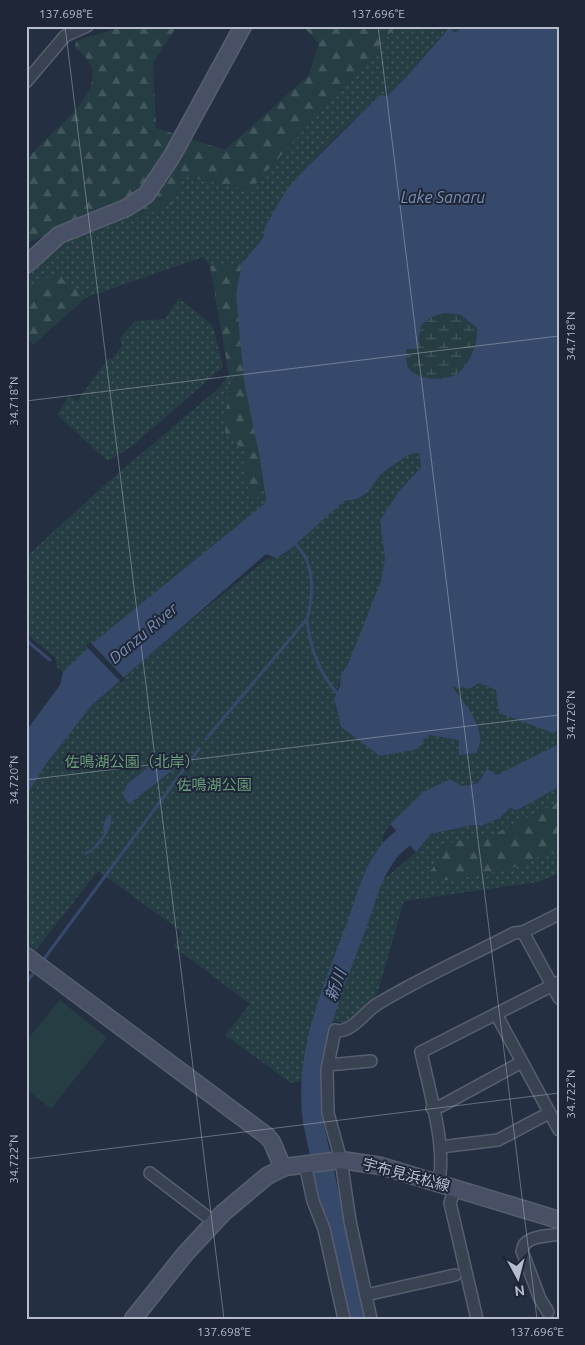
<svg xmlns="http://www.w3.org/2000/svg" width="585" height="1345" font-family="Ubuntu,'Noto Sans JP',sans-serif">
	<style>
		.green { fill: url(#green-dots) }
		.forest { fill: url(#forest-firs) }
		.wetland { fill: url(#wetland-marsh) }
		.pitch { fill: #263e43 }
		.water { fill: #37496a; fill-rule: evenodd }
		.pier { fill: #242f42 }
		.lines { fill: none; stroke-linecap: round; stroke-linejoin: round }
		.stream { stroke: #37496a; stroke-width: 3 }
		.river { stroke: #37496a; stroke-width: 20 }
		.street-casing { stroke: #575f6f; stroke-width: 14 }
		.secondary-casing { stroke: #575f6f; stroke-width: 19 }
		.street { stroke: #394251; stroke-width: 11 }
		.secondary { stroke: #475065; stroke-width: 16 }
		.ticks { fill: none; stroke: #b6bdcc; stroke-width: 1; stroke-opacity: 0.45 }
		.labels { text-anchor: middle; stroke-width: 4; stroke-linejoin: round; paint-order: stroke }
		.park-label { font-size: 15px; fill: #6c9e7a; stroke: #1e2637 }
		.street-label { font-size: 15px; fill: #b6bdcc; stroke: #1e2637 }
		.water-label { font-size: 16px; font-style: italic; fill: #7c90b4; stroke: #1e2637 }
		.neatline { fill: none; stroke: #b6bdcc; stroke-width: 2 }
		.ticks-label { font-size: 12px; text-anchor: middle; fill: #b6bdcc }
	</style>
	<defs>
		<pattern id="green-dots" width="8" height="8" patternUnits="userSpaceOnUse" patternTransform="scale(1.25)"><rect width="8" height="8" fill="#263e43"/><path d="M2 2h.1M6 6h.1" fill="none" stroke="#43585d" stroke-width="1.8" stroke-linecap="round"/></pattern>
		<pattern id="forest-firs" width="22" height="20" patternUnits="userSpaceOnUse" patternTransform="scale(1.25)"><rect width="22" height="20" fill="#263e43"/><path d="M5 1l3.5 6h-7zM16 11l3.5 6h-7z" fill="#43585d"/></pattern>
		<pattern id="wetland-marsh" width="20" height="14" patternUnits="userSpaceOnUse" patternTransform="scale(1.25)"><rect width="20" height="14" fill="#263e43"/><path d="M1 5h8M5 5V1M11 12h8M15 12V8" fill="none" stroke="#43585d"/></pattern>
	</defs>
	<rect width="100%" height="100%" fill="#242f42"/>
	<!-- green -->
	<g class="green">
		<path d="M397,26H462L456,33L448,28L407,76L387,96L380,95C335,140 287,176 263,236C259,246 247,253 242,263C223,300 252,415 260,457C263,471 264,485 266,499L264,504L95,641L63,672L57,667L55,657L26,634V557L108,482L219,388L229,375L210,266L203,257L85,298L33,345L26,336V279L60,244L184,176L250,190Z"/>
		<path d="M179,298L213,326L223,367L131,447L108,461L57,415L69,396L77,401L109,358L112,359L122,346L120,338L135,321L165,319Z"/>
		<path d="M412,453H419L421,466L399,491L380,520C382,533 387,548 385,561C380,595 364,631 349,662C345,671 334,692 335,701C335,709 339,719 341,727L357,739L421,741L429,735L459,740L479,726L453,686L479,683L496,690L553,733L559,730V744C529,762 496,779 462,786L450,779L423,792L390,824L383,836V859L333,965L314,1018L302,1080L291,1083L225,1035L250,1004L173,946L182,934L178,929L98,871L35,951L26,945V796L46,764L92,705L186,624L267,559L276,558L292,548L344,500L357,499L368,492L381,474Z"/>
		<path d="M559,787V873L539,882L404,901L376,998L347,1023L327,1020L383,880L416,852L431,834L473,825L481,826L500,818L510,808H521Z"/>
	</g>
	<!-- forest -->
	<g class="forest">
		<path d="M113,26H177L153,63L156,128L225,150L308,76L319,44L303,26H397L250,190L184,176L172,204L138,218L118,204L26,244C26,233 24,169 26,163C40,134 130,86 75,48L76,42C88,35 101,35 113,29Z"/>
		<path d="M242,263L236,294L264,484L257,499L248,490L244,452L225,432L229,375L210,266Z"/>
		<path d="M57,271L85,298L33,345L26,336V292Z"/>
		<path d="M559,802V840C529,874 476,874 435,882L429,880V873L441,857L440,850L442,845L470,838L484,839Z"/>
	</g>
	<!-- wetland -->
	<path class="wetland" d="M445,313L461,315L476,327C480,341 469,365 458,373C445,382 416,381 407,366L406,349H417L421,325L432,317Z"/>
	<!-- pitch -->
	<path class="pitch" d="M60,1000L107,1038L51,1109L26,1089V1041Z"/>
	<!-- water -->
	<g class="water">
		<path d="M462,26H559V730L553,733L499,713L496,690L479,683L471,688L453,687C465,705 490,731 476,753L459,755V740L429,735L422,741V745L414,750L380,756L341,727L334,699L340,686L341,675L348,664L381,581L385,558L380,520L399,491L421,467L419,453H412L392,466L381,474L368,492L357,499L344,501L292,548L276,558L266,554L92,705L46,764L26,796V731L60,685L63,672L95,641L264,504L266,499L260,459L244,381L236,294L242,263L263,238L265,227L285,192L304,170L380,95L387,96L407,76L449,28L456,33ZM445,313L461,315L476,327C480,341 469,365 458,373C445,382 416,381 407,366L406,349H417L421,325L432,317Z"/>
		<path d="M559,744V787L521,808L516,810L510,808L500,818L481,826L473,825L431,834L416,852L390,824L423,792L450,779L462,786L478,783L487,769L497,775Z"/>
		<path d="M167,753L177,761L174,769L129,804L123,795L127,784Z"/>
		<path d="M108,815H111C114,829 97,852 84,855L85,852L91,850L104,834L103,826Z"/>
	</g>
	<!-- pier -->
	<path class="pier" d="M90,642L125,679L122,683L86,646Z"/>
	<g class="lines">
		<!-- stream -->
		<g class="stream">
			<path d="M307,620C310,647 319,673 337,693"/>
			<path d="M26,640L50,660"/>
			<path d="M206,739L307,619C312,603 314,577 307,561C305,555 300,549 296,544"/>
			<path d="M44,959L199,749"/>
			<path d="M26,983L33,974"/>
		</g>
		<!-- river -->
		<path class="river" d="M356,1319L313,1122C303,1054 333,989 356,927C364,905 370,880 383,860C393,843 409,833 426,824"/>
		<!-- street casing -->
		<g class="street-casing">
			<g id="street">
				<path d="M26,82L65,36L87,26"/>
				<path d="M523,932L559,998"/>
				<path d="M496,1014L559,1130"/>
				<path d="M328,1065L371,1061"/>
				<path d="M432,1108L441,1106L522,1062"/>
				<path d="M440,1147L498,1140L549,1113"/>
				<path d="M305,1164L313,1201L324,1229L344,1319"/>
				<path d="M150,1173L214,1222"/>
				<path d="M438,1182C448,1152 428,1085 421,1052L559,982"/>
				<path d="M455,1188L450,1203L477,1319"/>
				<path d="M366,1295L455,1275"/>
				<path d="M548,1312L540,1299L522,1251C524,1235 546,1237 559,1234"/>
				<path d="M371,1319L350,1221L341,1160L328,1113L327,1070L335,1030C350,1035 365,1012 376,1005C420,978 468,957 514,933L523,932L559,914"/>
			</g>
		</g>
		<!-- secondary casing -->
		<g class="secondary-casing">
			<g id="secondary">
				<path d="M26,265L59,235L126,208L146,195L172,156L243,26"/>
				<path d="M26,956L267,1136L272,1142L283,1168"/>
				<path d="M133,1319L185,1254L223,1213L267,1176L285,1167L341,1160L381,1166L559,1220"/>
			</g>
		</g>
		<!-- street -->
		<use href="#street" class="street"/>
		<!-- secondary -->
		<use href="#secondary" class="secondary"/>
	</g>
	<!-- ticks -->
	<path class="ticks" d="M65,26L224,1319M378,26L537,1319M26,401L559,336M26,780L559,715M26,1159L559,1093"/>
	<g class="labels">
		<!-- park labels -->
		<g class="park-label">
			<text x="132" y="767">佐鳴湖公園（北岸）</text>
			<text x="214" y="790">佐鳴湖公園</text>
		</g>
		<!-- street labels -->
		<g class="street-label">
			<text transform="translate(406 1175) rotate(15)" y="5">宇布見浜松線</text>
		</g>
		<!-- water labels -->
		<g class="water-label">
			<text x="443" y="203">Lake Sanaru</text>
			<text transform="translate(143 633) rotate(-40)" y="6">Danzu River</text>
			<text transform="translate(335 985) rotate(-70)" y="6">新川</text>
		</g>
	</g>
	<!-- border -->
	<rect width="585" height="1345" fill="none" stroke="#1e2637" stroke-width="55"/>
	<!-- north arrow -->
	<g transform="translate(518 1278) rotate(173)" stroke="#1e2637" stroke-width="4" paint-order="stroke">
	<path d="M0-4L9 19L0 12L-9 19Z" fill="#b6bdcc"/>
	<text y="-8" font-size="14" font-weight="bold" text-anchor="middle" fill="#b6bdcc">N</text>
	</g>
	<rect x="28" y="28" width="530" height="1290" class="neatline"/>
	<g class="ticks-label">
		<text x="66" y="18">137.698°E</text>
		<text x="378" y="18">137.696°E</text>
		<text transform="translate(571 336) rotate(-90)" y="4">34.718°N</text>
		<text transform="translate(14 401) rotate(-90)" y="4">34.718°N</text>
		<text transform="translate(571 715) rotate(-90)" y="4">34.720°N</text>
		<text transform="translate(14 780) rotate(-90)" y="4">34.720°N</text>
		<text transform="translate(571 1094) rotate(-90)" y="4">34.722°N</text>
		<text transform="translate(14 1159) rotate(-90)" y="4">34.722°N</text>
		<text x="224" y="1336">137.698°E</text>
		<text x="537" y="1336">137.696°E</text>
	</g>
</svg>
